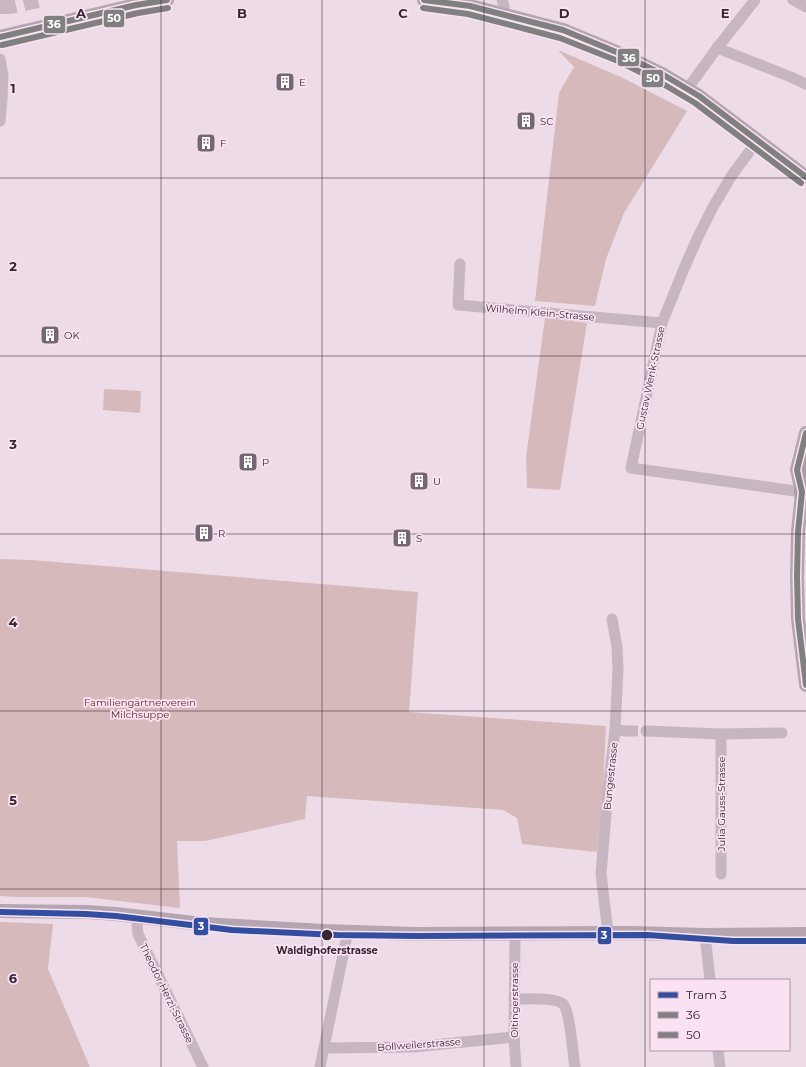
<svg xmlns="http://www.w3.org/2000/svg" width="806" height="1067" font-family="Montserrat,sans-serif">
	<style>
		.green { fill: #d6b9ba }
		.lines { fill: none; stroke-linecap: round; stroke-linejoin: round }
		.minor-tunnel { stroke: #c8b7c3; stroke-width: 11; stroke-dasharray: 11 5.5; stroke-linecap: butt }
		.highway-tunnel { stroke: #c8b7c3; stroke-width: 16; stroke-dasharray: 16 8; stroke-linecap: butt }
		.minor { stroke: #c5b6c1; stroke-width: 11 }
		.major { stroke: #b4a5b0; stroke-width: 14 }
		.highway { stroke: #ab9ca6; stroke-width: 16 }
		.bus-1-casing { stroke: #fbe2f2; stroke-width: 9 }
		.bus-2-casing { stroke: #fbe2f2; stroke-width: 9 }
		.bus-1 { stroke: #808080; stroke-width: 6 }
		.bus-2 { stroke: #808080; stroke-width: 6 }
		.tram-1-casing { stroke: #fbe2f2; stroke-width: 9 }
		.tram-1 { stroke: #324ea1; stroke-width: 6 }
		.grid { fill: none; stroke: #362533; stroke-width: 1; stroke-opacity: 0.55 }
		.stop-dot { fill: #362533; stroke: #fbe2f2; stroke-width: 1.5 }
		.labels { text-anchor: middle; stroke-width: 3.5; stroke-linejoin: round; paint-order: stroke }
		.poi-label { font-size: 10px; fill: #362533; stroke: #fbe2f2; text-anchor: start }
		.street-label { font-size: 10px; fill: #362533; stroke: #fbe2f2 }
		.park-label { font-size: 10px; fill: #562f26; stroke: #fbe2f2 }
		.stop-label { font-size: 10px; font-weight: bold; fill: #362533; stroke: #fbe2f2 }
		.grid-label { font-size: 13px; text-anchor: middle; font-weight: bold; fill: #362533; stroke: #fbe2f2; stroke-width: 3.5; stroke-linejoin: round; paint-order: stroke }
		.line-badge { stroke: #fbe2f2; stroke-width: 1.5 }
		.badge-label { font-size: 11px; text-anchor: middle; font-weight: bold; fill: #fff }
	</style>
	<rect width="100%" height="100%" fill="#eddce7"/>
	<!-- green -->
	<g class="green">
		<path d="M558,50L623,78L687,111L624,213L606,259L595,306L535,301L559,93L574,67Z"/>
		<path d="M545,318L587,323L560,490L527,488L526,457Z"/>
		<path d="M104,389L141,391L140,413L103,410Z"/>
		<path d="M0,559L32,560L418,592L409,712L606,726L603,788L597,852L522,844L517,818L503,810L307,796L305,819L205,841H177L180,908L85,897H16L0,896Z"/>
		<path d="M0,922L53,924L48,969L90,1067H0Z"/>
	</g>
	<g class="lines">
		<!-- minor-tunnel -->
		<path class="minor-tunnel" d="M627,731H646"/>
		<!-- highway-tunnel -->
		<path class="highway-tunnel" d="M0,6H11L38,0"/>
		<!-- minor -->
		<g class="minor">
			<path d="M502,0L504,6L503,14"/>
			<path d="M793,0L806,7"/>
			<path d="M717,48L755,0"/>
			<path d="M0,59L3,76L2,99L0,121"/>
			<path d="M688,88L717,48L791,77L806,84"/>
			<path d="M758,140L732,175L713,207L697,239L683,271L662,323L631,468L802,492"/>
			<path d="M460,264L458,305L662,323"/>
			<path d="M615,730L627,731"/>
			<path d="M646,731L721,734L782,733"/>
			<path d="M721,734V874"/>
			<path d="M139,917L137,926L138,934L203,1067"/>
			<path d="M608,933L601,874L608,789L615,730L618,669L617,647L612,619"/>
			<path d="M515,934L514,1037L516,1067"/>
			<path d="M705,935L710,980"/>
			<path d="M514,999C525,999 556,997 563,1004C570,1010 573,1056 575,1067"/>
			<path d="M324,1048L414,1047L514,1037"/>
			<path d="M718,1050L720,1067"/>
			<path d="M320,1067L348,931"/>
		</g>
		<!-- major -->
		<g class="major">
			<path d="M424,0L470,6L563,30L621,54L662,74L699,96L806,177"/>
			<path d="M0,37L136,5L167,0"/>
			<path d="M806,433L797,470L802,492L798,532L797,577L798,619L806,685"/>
			<path d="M0,911L86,912L116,914L202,924L324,931L415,934L630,933L705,935L806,934"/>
		</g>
		<!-- highway -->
		<path class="highway" d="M802,492L806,465"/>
		<!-- bus-1 casing -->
		<g class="bus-1-casing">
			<g id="bus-1">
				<path d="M424,0L470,6L563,30L621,54L662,74L699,96L806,177"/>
				<path d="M0,37L136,5L167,0"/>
				<path d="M806,433L797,470L802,492L798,532L797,577L798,619L806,685"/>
			</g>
		</g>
		<!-- bus-2 casing -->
		<g class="bus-2-casing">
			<g id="bus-2">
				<path d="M423,8L468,14L560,38L618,61L658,81L695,103L801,183"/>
				<path d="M2,45L138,13L168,8"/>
			</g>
		</g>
		<!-- bus-1 -->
		<use href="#bus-1" class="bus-1"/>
		<!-- bus-2 -->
		<use href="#bus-2" class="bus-2"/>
		<!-- tram-1 casing -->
		<g class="tram-1-casing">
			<path id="tram-1" d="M0,912L86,914L116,916L232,930L337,935L417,936L647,935L733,941H806"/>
		</g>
		<!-- tram-1 -->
		<use href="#tram-1" class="tram-1"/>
	</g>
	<!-- grid -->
	<path class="grid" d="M161,0V1067M322,0V1067M484,0V1067M645,0V1067M0,178H806M0,356H806M0,534H806M0,711H806M0,889H806"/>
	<!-- icons -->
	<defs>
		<g id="building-square" transform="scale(1)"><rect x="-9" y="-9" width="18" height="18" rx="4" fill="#766572" stroke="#fbe2f2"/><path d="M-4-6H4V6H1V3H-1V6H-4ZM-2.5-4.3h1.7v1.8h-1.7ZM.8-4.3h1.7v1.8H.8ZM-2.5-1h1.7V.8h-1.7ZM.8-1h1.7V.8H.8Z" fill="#fff"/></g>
	</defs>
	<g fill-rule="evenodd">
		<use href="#building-square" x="285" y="82"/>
		<use href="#building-square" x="526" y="121"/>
		<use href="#building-square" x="206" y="143"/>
		<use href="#building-square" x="50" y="335"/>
		<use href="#building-square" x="248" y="462"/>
		<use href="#building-square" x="419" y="481"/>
		<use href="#building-square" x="204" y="533"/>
		<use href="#building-square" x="402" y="538"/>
	</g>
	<!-- markers -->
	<circle class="stop-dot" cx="327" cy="935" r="6"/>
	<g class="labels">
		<!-- poi labels -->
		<g class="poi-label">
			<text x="299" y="86">E</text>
			<text x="540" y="125">SC</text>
			<text x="220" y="147">F</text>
			<text x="64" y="339">OK</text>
			<text x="262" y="466">P</text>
			<text x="433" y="485">U</text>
			<text x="218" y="537">R</text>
			<text x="416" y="542">S</text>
		</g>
		<!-- street labels -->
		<g class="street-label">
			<text transform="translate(540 312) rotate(5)" y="4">Wilhelm Klein-Strasse</text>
			<text transform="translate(650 378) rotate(-78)" y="4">Gustav Wenk-Strasse</text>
			<text transform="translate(610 776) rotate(-84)" y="4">Bungestrasse</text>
			<text transform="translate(721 804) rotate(-90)" y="4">Julia Gauss-Strasse</text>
			<text transform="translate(167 993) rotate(64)" y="4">Theodor Herzl-Strasse</text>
			<text transform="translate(514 1000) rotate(-90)" y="4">Oltingerstrasse</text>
			<text transform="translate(419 1044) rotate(-4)" y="4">Bollweilerstrasse</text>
		</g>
		<!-- park labels -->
		<g class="park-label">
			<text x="140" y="706">Familiengärtnerverein<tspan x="140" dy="12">Milchsuppe</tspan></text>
		</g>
		<!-- stop labels -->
		<g class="stop-label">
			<text x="327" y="954">Waldighoferstrasse</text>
		</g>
	</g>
	<g class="grid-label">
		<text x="81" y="18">A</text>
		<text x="242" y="18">B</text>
		<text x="403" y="18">C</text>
		<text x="564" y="18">D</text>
		<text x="725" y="18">E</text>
		<text x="13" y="93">1</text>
		<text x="13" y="271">2</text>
		<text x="13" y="449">3</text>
		<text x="13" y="627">4</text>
		<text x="13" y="805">5</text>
		<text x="13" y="983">6</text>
	</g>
	<g class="line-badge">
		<rect x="103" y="9" width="22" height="19" rx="4" fill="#808080"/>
		<rect x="43" y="15" width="23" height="19" rx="4" fill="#808080"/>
		<rect x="617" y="48" width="23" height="19" rx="4" fill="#808080"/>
		<rect x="641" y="69" width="23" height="19" rx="4" fill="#808080"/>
		<rect x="193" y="917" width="16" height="19" rx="4" fill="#324ea1"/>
		<rect x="597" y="926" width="15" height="19" rx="4" fill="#324ea1"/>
	</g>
	<g class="badge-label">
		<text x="114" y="22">50</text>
		<text x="54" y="28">36</text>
		<text x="629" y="62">36</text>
		<text x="653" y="82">50</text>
		<text x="201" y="930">3</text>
		<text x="604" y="939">3</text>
	</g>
	<!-- legend -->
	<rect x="650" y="979" width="140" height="72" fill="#fbe2f2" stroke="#ac96a6"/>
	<rect x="658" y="992" width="20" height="6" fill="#324ea1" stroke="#ac96a6"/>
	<text x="686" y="999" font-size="12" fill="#362533">Tram 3</text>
	<rect x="658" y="1012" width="20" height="6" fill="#808080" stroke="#ac96a6"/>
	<text x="686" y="1019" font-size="12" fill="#362533">36</text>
	<rect x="658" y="1032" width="20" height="6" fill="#808080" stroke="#ac96a6"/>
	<text x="686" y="1039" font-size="12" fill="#362533">50</text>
</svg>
